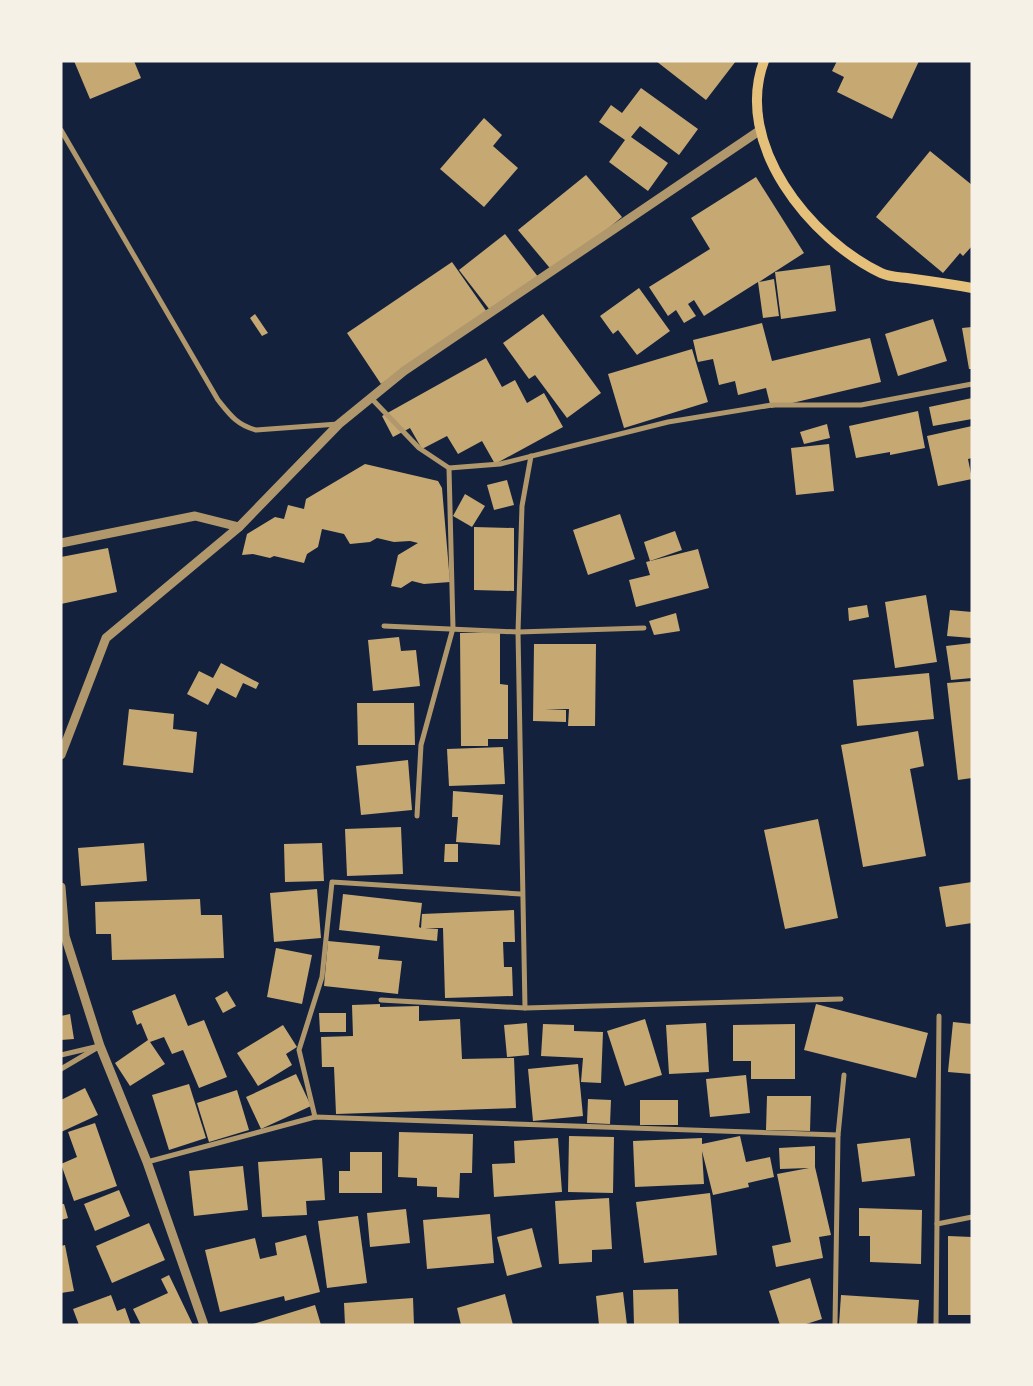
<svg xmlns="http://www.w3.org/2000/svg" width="1033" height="1386" font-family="Raleway,sans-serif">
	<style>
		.building { fill: #c6a872 }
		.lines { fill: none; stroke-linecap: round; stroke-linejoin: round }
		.minor { stroke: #b1986c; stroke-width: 5 }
		.tertiary { stroke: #b1986c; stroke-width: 9 }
		.secondary { stroke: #e5c07b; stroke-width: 10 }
	</style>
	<rect width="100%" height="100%" fill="#14213d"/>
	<!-- building -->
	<g class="building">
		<path d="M74,61H134L141,78L90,99Z"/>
		<path d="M656,61H736L706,100Z"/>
		<path d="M837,61H919L892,119L837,92L844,77L832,71Z"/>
		<path d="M641,88L698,129L679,155L640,126L631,137L668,163L648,191L609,162L625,140L599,122L611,105L622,113Z"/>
		<path d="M484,118L502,135L493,146L518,168L484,207L440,169Z"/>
		<path d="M930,151L972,185V246L963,256L960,253L943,273L876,217Z"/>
		<path d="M586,175L622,217L554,273L518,230Z"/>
		<path d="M756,177L804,253L759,282L774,279L779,316L763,318L758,282L704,316L694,300L688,304L696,316L684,323L676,310L668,316L649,287L710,249L691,218Z"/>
		<path d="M505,234L539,278L493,314L459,270Z"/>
		<path d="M452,262L487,312L381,384L347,333Z"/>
		<path d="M830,265L836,311L781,319L775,272Z"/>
		<path d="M639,288L670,331L637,355L618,330L613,334L600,316Z"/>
		<path d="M255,314L268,333L262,336L250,318Z"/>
		<path d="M543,314L601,393L567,418L535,375L529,379L503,343Z"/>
		<path d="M933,319L947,361L898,376L885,334Z"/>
		<path d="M762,323L772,361L870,338L881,382L771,408L766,388L738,395L735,381L719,385L713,359L698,362L693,340Z"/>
		<path d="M972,327V369H969L962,328Z"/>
		<path d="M692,349L708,402L624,428L608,374Z"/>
		<path d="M486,358L502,387L515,380L527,403L544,393L563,427L495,464L482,441L458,454L447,436L422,449L410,428L393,437L382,416Z"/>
		<path d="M972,398V419L933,426L929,407Z"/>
		<path d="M918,411L925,448L890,455V452L856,458L849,426Z"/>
		<path d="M827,424L830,438L804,444L800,432Z"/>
		<path d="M972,426V458L968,459L972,479L938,486L927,436Z"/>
		<path d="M829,444L834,491L796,495L791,448Z"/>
		<path d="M365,464L438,481L442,488L450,582L424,584L412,581L401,588L391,586L398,555L418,543L410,541L394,542L377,538L370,542L350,544L344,534L322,529L318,547L307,554L304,563L274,556L270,558L253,554L242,555L247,534L275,517L284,519L288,505L304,509L306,499Z"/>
		<path d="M507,480L514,505L494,510L487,485Z"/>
		<path d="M465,494L485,506L472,527L453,516Z"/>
		<path d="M620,514L635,559L588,575L573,530Z"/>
		<path d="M474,527L514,528V591L474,590Z"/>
		<path d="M675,531L682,550L650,561L644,542Z"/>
		<path d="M108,548L117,592L61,604V557Z"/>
		<path d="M698,549L709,588L636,607L629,580L650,575L646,562Z"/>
		<path d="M926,595L937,662L895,668L885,602Z"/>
		<path d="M867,605L869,617L849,621L848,608Z"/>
		<path d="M950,610L972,612V638L947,636Z"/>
		<path d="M676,613L680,631L654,635L649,621Z"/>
		<path d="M460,633H500V684L508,685V739H488V746H461Z"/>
		<path d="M399,637L401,651L416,650L420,686L373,691L368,640Z"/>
		<path d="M972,643V678L951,680L946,646Z"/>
		<path d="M534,644H596L595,726H568L569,709H545L566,710V722L533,721Z"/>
		<path d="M221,663L259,683L256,689L243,683L236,698L217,688L208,705L187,694L199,671L213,678Z"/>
		<path d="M929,673L934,719L857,726L853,680Z"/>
		<path d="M972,681V778L958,780L947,683Z"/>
		<path d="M357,703H414L415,745H358Z"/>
		<path d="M129,709L174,714L173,729L197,732L193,773L123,765Z"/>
		<path d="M918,731L924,766L910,769L926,856L863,867L841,745Z"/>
		<path d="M503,747L505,784L449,786L447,749Z"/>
		<path d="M408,760L412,810L361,815L356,766Z"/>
		<path d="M453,791L503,795L500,845L456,842L458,817H452Z"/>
		<path d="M818,819L838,918L785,929L764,830Z"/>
		<path d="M401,827L403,874L347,876L345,829Z"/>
		<path d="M144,843L147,881L81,886L78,848Z"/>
		<path d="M322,843L324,881L285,882L284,844Z"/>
		<path d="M445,844H458V862H444Z"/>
		<path d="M972,882V923L946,927L939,887Z"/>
		<path d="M317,889L321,938L274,942L270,893Z"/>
		<path d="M343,894L422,903L419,927L421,928L422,914L514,910L515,942H503L504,967H512L513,996L445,998L443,928H425L438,929L437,941L339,930Z"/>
		<path d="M200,899L201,915H222L224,958L112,960L111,934H96L95,902Z"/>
		<path d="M328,941L380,946L378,959L402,961L398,994L324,986Z"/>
		<path d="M276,948L312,955L302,1004L267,997Z"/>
		<path d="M227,991L236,1006L223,1013L215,998Z"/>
		<path d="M175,994L188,1026L204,1020L227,1077L199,1088L183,1050L172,1054L164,1037L150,1042L165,1064L130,1086L115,1063L148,1040L141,1023L137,1025L132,1011Z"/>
		<path d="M380,1004V1007L419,1006V1021L460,1019L462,1059L514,1058L516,1108L336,1114L334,1067H322L321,1037L353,1036L352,1005Z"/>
		<path d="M816,1004L928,1033L916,1078L804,1050Z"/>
		<path d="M319,1013H346V1032H320Z"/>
		<path d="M70,1014L74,1039L61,1040V1016Z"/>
		<path d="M645,1019L662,1075L625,1086L607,1031Z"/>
		<path d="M953,1022L972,1024V1074L948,1072Z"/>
		<path d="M527,1023L529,1055L507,1057L504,1025Z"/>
		<path d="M706,1023L709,1072L669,1074L666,1025Z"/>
		<path d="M543,1024L574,1025V1031L603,1032L601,1083L581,1082L583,1058L541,1056Z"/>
		<path d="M795,1024V1079H751V1061H733V1025Z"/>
		<path d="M283,1025L297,1047L286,1054L292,1065L258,1086L237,1053Z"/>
		<path d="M578,1064L583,1116L533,1121L528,1069Z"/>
		<path d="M296,1074L311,1106L261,1129L246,1097Z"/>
		<path d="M746,1075L750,1113L710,1117L706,1079Z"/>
		<path d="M189,1084L206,1138L169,1150L152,1095Z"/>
		<path d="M85,1088L98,1115L61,1132V1100Z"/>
		<path d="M237,1090L249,1130L209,1142L197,1103Z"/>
		<path d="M767,1096H811L810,1131L766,1130Z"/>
		<path d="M588,1099L611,1100L610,1124L587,1123Z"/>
		<rect x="640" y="1100" width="38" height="25"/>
		<path d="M95,1123L117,1186L74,1201L61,1164L77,1157L68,1132Z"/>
		<path d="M399,1132L473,1134L472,1173H460L459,1198L437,1197V1187L417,1186V1178L398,1177Z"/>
		<path d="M569,1136L614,1137L613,1193L568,1192Z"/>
		<path d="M740,1136L746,1162L770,1157L774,1177L748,1183L749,1187L713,1195L702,1151L704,1184L635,1187L633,1141L702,1138V1144Z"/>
		<path d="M558,1138L562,1192L494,1197L492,1164L515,1163L514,1141Z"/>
		<path d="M910,1138L915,1176L862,1182L857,1144Z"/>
		<path d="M815,1146V1167L831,1235L819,1237L823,1258L776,1267L772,1246L791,1242L777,1174L809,1168L780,1169L779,1148Z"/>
		<path d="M350,1152H382V1193H339V1171H350Z"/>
		<path d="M322,1158L325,1200L306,1201L307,1215L262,1217L258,1162Z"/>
		<path d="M243,1166L248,1210L194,1216L189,1171Z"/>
		<path d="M119,1190L130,1216L95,1231L84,1204Z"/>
		<path d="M710,1193L717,1255L644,1263L636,1202Z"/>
		<path d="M609,1198L612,1249L592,1250V1262L559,1264L555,1201Z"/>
		<path d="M61,1204H64L68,1218L61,1220Z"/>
		<path d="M859,1208L922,1210L921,1264L870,1262V1236H859Z"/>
		<path d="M406,1209L410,1243L370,1247L367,1213Z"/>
		<path d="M490,1214L494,1263L427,1269L423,1220Z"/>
		<path d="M358,1216L367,1283L327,1288L318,1221Z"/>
		<path d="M149,1223L165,1260L112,1283L96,1246Z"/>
		<path d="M532,1228L542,1267L507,1276L497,1237Z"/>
		<path d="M306,1235L320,1292L285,1301L284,1296L220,1312L205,1250L255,1238L260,1259L277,1255L275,1243Z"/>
		<path d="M948,1236L972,1237V1315H948Z"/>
		<path d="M65,1245L74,1291L61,1293V1246Z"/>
		<path d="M169,1275L193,1325H141L133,1309L168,1293L161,1279Z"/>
		<path d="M810,1278L822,1319L803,1325H780L769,1291Z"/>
		<path d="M678,1289L679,1325H634L633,1290Z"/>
		<path d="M623,1292L627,1325H599L596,1296Z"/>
		<path d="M505,1294L513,1325H461L457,1308Z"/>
		<path d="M111,1295L117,1311L125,1308L131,1325H79L73,1309Z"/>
		<path d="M841,1295L919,1300L917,1325H839Z"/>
		<path d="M413,1298L414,1325H345L344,1303Z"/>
		<path d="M315,1305L321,1325H253V1324Z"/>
	</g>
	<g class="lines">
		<!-- minor -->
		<g class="minor">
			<path d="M61,130L218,400C230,415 237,425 256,430L338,424"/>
			<path d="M371,398L419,448L449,468L500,464L668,422L772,405H861L972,384"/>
			<path d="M384,626L518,632L644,628"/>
			<path d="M417,816L421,745L453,628L449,468"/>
			<path d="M381,1000L525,1008L841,999"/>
			<path d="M525,1008L518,632L522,506L531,456"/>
			<path d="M61,1055L95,1047"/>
			<path d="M61,1069L100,1046"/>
			<path d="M315,1117L299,1050L322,977L332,882L521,894"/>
			<path d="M147,1162L315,1117L838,1135"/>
			<path d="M937,1224L972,1217"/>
			<path d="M835,1325L838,1135L844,1075"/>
			<path d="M936,1325L939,1016"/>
		</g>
		<!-- tertiary -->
		<g class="tertiary">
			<path d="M61,543L195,516L239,527"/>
			<path d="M61,755L106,638L239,527L339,424L404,371L759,131"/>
			<path d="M61,887L65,936L100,1046L147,1162L204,1325"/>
		</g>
		<!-- secondary -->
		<path class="secondary" d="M764,61C733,144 810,239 881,273C889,277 899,277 907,278C929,281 950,284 972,288"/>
	</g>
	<!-- border -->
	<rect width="1033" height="1386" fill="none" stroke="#f6f1e7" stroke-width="125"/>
</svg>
